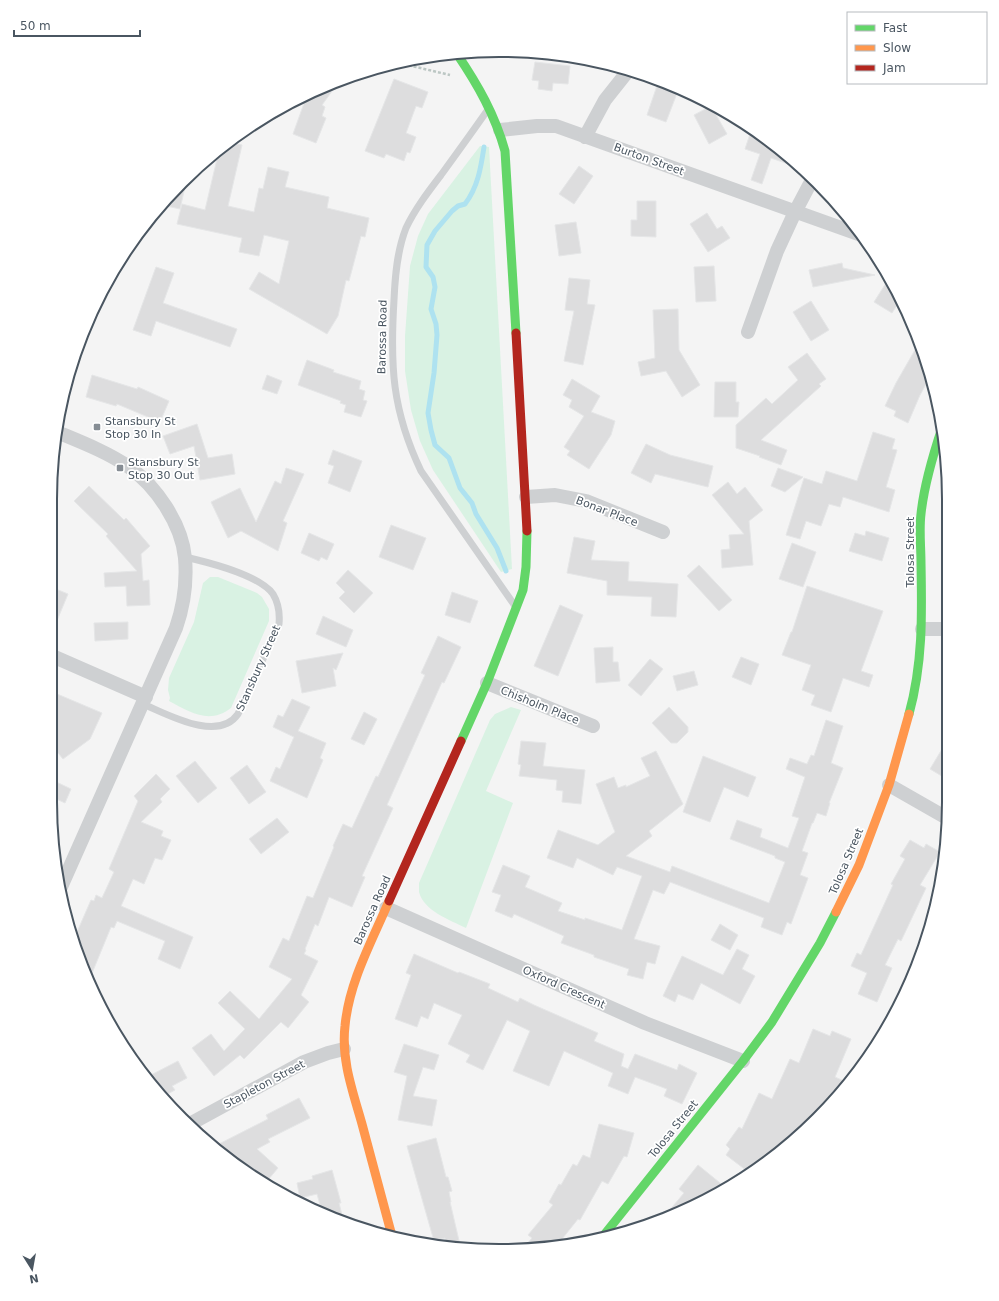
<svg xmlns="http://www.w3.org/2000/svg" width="999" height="1301" font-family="'DejaVu Sans',sans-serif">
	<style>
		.green { fill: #d9f2e3 }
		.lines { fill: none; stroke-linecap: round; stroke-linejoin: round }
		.stream { stroke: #aee2f0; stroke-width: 5 }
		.building { fill: #ddddde; stroke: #e5e6e7 }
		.path { stroke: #bcc7c4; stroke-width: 2.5; stroke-dasharray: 3 2; stroke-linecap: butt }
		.lane { stroke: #ced0d2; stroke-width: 7 }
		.street { stroke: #ced0d2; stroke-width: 14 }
		.fast { stroke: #63d668; stroke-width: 9 }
		.slow { stroke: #ff974d; stroke-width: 9 }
		.jam { stroke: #b3261e; stroke-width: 9 }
		.poi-dot { fill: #868d94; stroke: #fff; stroke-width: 1.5 }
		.labels { text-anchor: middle; stroke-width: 3.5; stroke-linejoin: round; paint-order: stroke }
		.street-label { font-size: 11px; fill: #4a5661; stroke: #fff }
		.poi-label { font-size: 11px; fill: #4a5661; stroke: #fff; text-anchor: start }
		.rim { fill: none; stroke: #4a5661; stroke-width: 2 }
	</style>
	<rect width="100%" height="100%" fill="#f4f4f4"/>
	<!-- green -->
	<g class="green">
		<path d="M480,146L489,147L512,569L501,572L433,470L420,441L411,410L405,371V336L410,266L418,236L428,214Z"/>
		<path d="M210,577H218L257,593L262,597L269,609V621L231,708C209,725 190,712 169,701L170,698L168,690L169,678L194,622L203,583Z"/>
		<path d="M511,707L521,710L486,791L513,803L466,928C450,920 424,911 419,892C419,889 419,885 419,883L490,720L495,714Z"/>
	</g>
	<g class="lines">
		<!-- stream -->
		<path class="stream" d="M484,147C481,167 478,187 465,204L458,206L452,211L435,231L427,245L426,267L433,277L435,287L431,309L436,324L437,335L434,373L428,413L431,430L435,445L449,458L460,488L472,503L476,514L497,548L506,571"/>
	</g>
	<!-- building -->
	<g class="building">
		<path d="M535,62L570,66L568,84L553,83L552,91L538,89L539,81L532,80Z"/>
		<path d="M394,79L428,92L422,108L416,106L406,133L416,137L410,153L407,152L404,161L386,154L384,158L365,151Z"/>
		<path d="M340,80L322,105L325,107L322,116L326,118L316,143L293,134L307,95L327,84Z"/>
		<path d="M659,80L679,88L666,122L647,115Z"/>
		<path d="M711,106L727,134L709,144L694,115Z"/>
		<path d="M752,128L798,166L797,167L771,158L762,184L751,180L760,154L745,149Z"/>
		<path d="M230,142L242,145L228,206L254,212L259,188L263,189L268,167L289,172L285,187L329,197L327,208L369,218L365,237L361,236L349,281L346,280L338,316L327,334L249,289L259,272L279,284L289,241L264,235L259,256L239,252L242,238L177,224L182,204L205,210L217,159L211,158Z"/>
		<path d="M579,166L593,176L574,204L559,194Z"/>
		<path d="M187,178L180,209L162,205L182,182Z"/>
		<path d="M637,201H656V237L631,236V220H637Z"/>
		<path d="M707,213L717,229L722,226L730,238L708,252L690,224Z"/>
		<path d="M576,222L581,253L559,256L555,225Z"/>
		<path d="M842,263L843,268L875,275L813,287L809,270Z"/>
		<path d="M714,266L716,301L696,302L694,267Z"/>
		<path d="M156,267L174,273L163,303L237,329L230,347L156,321L151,336L133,330Z"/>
		<path d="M569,278L590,280L587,304L595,305L583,365L564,361L574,311L565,310Z"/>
		<path d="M888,280L899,302L892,313L874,302Z"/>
		<path d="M811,301L829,330L811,341L793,312Z"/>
		<path d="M678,309L679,350L700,385L682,397L666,371L641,376L638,362L655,358L653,310Z"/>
		<path d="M919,343L925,355L930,377L920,395L908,423L894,416L896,411L885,406L896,383Z"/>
		<path d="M807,353L826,379L819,384L821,386L761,440L787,450L781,465L759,457L760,456L736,448V425L766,398L772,404L798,380L788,367Z"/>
		<path d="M307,360L334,370L333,372L361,381L359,389L365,391L363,400L367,401L361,417L344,412L346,405L340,403L341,401L298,385Z"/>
		<path d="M92,375L137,389L138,387L169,401L160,422L117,404L116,406L86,397Z"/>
		<path d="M267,375L282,381L277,394L262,389Z"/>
		<path d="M572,379L600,396L591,412L615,421L611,435L589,469L567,455L570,451L564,447L584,416L569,407L572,400L563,395Z"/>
		<path d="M715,382H736V402H739L738,417H714Z"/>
		<path d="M197,424L208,458L232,454L235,474L200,480L194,446L170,454L163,436Z"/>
		<path d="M873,432L895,439L892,449L897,450L886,487L895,490L889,512L843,497L840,507L829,504L821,526L806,521L800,539L786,535L804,478L822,484L826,471L857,481Z"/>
		<path d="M646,444L670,455L713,466L708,487L655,474L651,483L631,473Z"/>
		<path d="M333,450L362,461L350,492L328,483L334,466L328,464Z"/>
		<path d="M286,468L304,474L283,521L287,523L278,551L241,531L228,538L211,502L240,488L256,522L275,481L281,484Z"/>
		<path d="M778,468L803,477L785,492L771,486Z"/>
		<path d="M728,482L737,494L745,487L763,510L749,521L753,565L722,568L721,550L730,549L729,535L744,534L712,495Z"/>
		<path d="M89,486L124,520L126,518L150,546L141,554L143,581L149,580L150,605L127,606L126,586L105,587L104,573L137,571L106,536L108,534L74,501Z"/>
		<path d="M391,525L426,538L413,570L379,557Z"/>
		<path d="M866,531L889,538L882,561L849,551L855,533L865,536Z"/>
		<path d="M309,533L334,544L327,560L321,557L319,561L301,553Z"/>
		<path d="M574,537L595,541L591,560L629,562L628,581L678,584L676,617L651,616L652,597L607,595V581L567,573Z"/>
		<path d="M792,543L816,552L803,587L779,579Z"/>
		<path d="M699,565L732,600L719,611L687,576Z"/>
		<path d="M348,570L373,593L354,613L339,598L345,592L336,583Z"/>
		<path d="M807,586L883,611L861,671L873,675L869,687L843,678L831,712L811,705L815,695L802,690L811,665L782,655L791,632H792Z"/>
		<path d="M51,587L68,594L51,635H50Z"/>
		<path d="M452,592L478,601L470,623L445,615Z"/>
		<path d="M560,605L583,615L558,676L534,666Z"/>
		<path d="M323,616L353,630L346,647L316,634Z"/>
		<path d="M128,622V639L95,641L94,623Z"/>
		<path d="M438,636L461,647L444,683L442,682L387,805L393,808L362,876L365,877L352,907L329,897L318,926L315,924L305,949L306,950L304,954L318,961L301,995L309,1002L288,1028L281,1022L244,1059L240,1055L214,1076L192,1048L211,1034L224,1051L245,1029L218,1003L230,991L259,1019L292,979L269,967L283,938L289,941L307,896L313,898L334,847L333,846L343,824L352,828L376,776L378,777L409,710L425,675L421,673Z"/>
		<path d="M613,647V662H618L620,681L596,683L594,648Z"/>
		<path d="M343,653L336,670L333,668L336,686L302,693L296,661Z"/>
		<path d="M741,657L759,664L751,685L732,677Z"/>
		<path d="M650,659L663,669L641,696L628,685Z"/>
		<path d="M694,671L698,685L677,691L673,676Z"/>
		<path d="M50,691L102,713L90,739L63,759L50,743Z"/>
		<path d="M292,699L310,707L298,731L326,743L320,758L323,760L307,798L270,781L276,767L280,769L294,737L273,727L278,715L283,717Z"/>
		<path d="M669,707L688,727V732L677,743H671L652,723Z"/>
		<path d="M364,712L377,719L364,745L351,739Z"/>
		<path d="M826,720L843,726L831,763L843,768L829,803H830L826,816L817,813L813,823H812L802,851L808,853L800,875L808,878L791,924L787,922L782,935L761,927L764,918L670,882L664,894L653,890L634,939L660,946L655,964L647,962L643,979L627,975L629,969L594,957V955L561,943L564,936L514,914L512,918L495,911L501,895L492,892L503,865L530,876L525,887L562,903L558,911L585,920V918L622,930L642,876L617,867L613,875L577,858L573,868L547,858L558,830L598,845L615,832L596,784L614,777L618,788L626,785V787L650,776L641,758L656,751L683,804L649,831L652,836L626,856L670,872L672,866L769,903L785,862L775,858V856L730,839L737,820L762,829L760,837L788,848L799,818L792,816L805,777L786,769L790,758L807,764L811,755L814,756Z"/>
		<path d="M521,741L546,743L543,766L585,770L581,804L562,802L563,791L556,790L557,780L519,776L521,765L518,764Z"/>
		<path d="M945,744V778L930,769Z"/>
		<path d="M703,756L756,777L748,797L724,787L710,822L683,812Z"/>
		<path d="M195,761L217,788L198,803L176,776Z"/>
		<path d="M247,765L266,792L249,804L230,778Z"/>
		<path d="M156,774L170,789L160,799L162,802L141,822L163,831L161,836L171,840L162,860L155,858L144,884L133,879L121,906L193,937L180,969L158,959L165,941L117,921L114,928L111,927L90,978L74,939L91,900L94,901L96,895L102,898L114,872L109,869L138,801L134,796Z"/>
		<path d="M50,779L71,789L65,803L50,796Z"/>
		<path d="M277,818L289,832L261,854L249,839Z"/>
		<path d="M910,840L924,848L926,844L940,852L920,885L926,888L901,941L898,939L885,965L892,968L877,1002L858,994L867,973L851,966L857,953L861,955L893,885L891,884L905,859L900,856Z"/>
		<path d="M720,924L738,935L730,950L711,940Z"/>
		<path d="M737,949L749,955L742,969L755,976L740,1004L701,983L693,1000L678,994L675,1002L663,996L682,956L723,975Z"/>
		<path d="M414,954L458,973L459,972L490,984L488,988L518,1002L520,998L534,1005L598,1033L594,1041L624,1054L621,1066L628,1069L635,1054L677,1070L679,1064L697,1073L682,1104L664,1096L667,1089L635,1077L628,1094L608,1086L613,1073L564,1051L549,1086L513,1071L530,1031L507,1020L483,1070L466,1062L470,1055L448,1044L462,1015L434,1003L428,1019L421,1016L417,1027L395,1019L411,975L406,973Z"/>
		<path d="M813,1029L830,1036L832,1031L851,1039L835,1077L846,1082L837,1098L751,1174L726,1155L730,1149L726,1145L739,1127L742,1129L759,1093L772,1099L790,1059L799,1063Z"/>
		<path d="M404,1044L439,1055L434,1070L423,1067L413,1096L437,1100L432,1126L398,1120L407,1076L394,1072Z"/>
		<path d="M178,1061L187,1078L172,1086L175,1090L164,1096L149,1076Z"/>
		<path d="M299,1098L310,1118L268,1139L270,1142L257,1149L278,1168L267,1181H262L226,1158L213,1147L268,1119L266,1115Z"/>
		<path d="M599,1124L634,1133L627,1157L624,1156L608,1184L602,1181L580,1220L578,1219L558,1244L529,1250H522L532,1238L528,1235L553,1205L549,1202L559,1184L561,1185L573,1164L577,1166L583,1155L590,1158Z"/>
		<path d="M436,1138L446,1177H448L452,1191L449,1192L451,1202H450L460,1245H446L445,1238L434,1241L407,1146Z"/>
		<path d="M698,1165L725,1187L663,1218L684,1193L679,1189Z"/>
		<path d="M332,1170L341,1203H339L343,1219L322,1212L317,1194L300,1198L297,1183L313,1179L312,1176Z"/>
	</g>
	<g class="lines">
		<!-- path -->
		<path class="path" d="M399,63L450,75"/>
		<!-- lane -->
		<g class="lane">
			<path d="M489,108C473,131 457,153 441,175C428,192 415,209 406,228C397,251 395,276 394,300C390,366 392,410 421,471L515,606"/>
			<path d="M143,704C167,714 218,743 238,714L279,624C280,613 279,604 273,594C259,575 207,562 185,557"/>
		</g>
		<!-- street -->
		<g class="street">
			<path d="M500,130L537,126H556L861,235"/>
			<path d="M585,137L605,100L628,71"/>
			<path d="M748,332L777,251L795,212L813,178"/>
			<path d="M57,432C81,442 107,452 129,467C156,486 182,524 185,558C187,582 184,605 176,628L61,887"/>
			<path d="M526,497L555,495L586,501L663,532"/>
			<path d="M922,629H945"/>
			<path d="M50,655L146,697"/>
			<path d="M487,683L593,726"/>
			<path d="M889,785L945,817"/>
			<path d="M386,908L645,1023L743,1061"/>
			<path d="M188,1125L304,1062L328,1053L344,1049"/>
		</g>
		<!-- fast -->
		<g class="fast">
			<path d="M457,54C478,85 495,115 505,151L516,333"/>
			<path d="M909,714C923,663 922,615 921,563C921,547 919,530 921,514C924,485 933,455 942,428"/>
			<path d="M461,741L487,683L523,590L526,567L527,531"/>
			<path d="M604,1235L743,1061L772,1022L820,943L836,912"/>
		</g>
		<!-- slow -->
		<g class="slow">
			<path d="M389,901C372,941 349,982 345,1026C341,1060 353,1092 362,1124C372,1162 382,1199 392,1236"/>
			<path d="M836,912L859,865L889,785L909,714"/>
		</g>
		<!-- jam -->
		<g class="jam">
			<path d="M516,333L527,531"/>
			<path d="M389,901L461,741"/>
		</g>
	</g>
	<!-- markers -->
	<g class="poi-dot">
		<rect x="93" y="423" width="8" height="8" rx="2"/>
		<rect x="116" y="464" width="8" height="8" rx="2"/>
	</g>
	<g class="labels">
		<!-- street labels -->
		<g class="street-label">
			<text transform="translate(649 159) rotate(20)" y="4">Burton Street</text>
			<text transform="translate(382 337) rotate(-89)" y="4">Barossa Road</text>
			<text transform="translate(607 511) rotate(21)" y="4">Bonar Place</text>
			<text transform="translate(910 552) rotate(-90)" y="4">Tolosa Street</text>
			<text transform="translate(258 668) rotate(-66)" y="4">Stansbury Street</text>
			<text transform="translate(540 705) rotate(22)" y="4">Chisholm Place</text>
			<text transform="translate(846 861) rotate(-67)" y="4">Tolosa Street</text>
			<text transform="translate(372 910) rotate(-66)" y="4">Barossa Road</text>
			<text transform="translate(564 987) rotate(24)" y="4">Oxford Crescent</text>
			<text transform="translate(264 1084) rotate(-28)" y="4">Stapleton Street</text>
			<text transform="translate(673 1129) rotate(-51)" y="4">Tolosa Street</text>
		</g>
		<!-- poi labels -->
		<g class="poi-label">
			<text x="105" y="425">Stansbury St<tspan x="105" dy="13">Stop 30 In</tspan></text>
			<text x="128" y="466">Stansbury St<tspan x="128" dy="13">Stop 30 Out</tspan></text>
		</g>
	</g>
	<!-- crop -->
	<path d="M0 0H999V1301H0ZM499 57H500A442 442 0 0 1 942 499V802A442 442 0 0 1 500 1244H499A442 442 0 0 1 57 802V499A442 442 0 0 1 499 57Z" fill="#fff" fill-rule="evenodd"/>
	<path class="rim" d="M499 57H500A442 442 0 0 1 942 499V802A442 442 0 0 1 500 1244H499A442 442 0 0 1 57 802V499A442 442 0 0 1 499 57Z"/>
	<!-- legend -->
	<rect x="847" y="12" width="140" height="72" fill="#ffffff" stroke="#b7bbc0"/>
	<rect x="855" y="25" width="20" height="6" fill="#63d668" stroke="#b7bbc0"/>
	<text x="883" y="32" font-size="12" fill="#4a5661">Fast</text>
	<rect x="855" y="45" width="20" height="6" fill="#ff974d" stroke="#b7bbc0"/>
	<text x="883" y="52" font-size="12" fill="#4a5661">Slow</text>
	<rect x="855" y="65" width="20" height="6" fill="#b3261e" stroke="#b7bbc0"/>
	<text x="883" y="72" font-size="12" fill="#4a5661">Jam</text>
	<!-- north arrow -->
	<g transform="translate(32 1269) rotate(169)" stroke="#ffffff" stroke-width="3" paint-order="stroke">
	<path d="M0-3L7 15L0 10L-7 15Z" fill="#4a5661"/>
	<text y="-6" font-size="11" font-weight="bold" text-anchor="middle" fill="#4a5661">N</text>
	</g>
	<!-- scale -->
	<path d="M14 30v6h126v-6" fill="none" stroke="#4a5661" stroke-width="2"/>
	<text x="20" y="30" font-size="12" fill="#4a5661" stroke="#ffffff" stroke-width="3" paint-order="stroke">50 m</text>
</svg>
